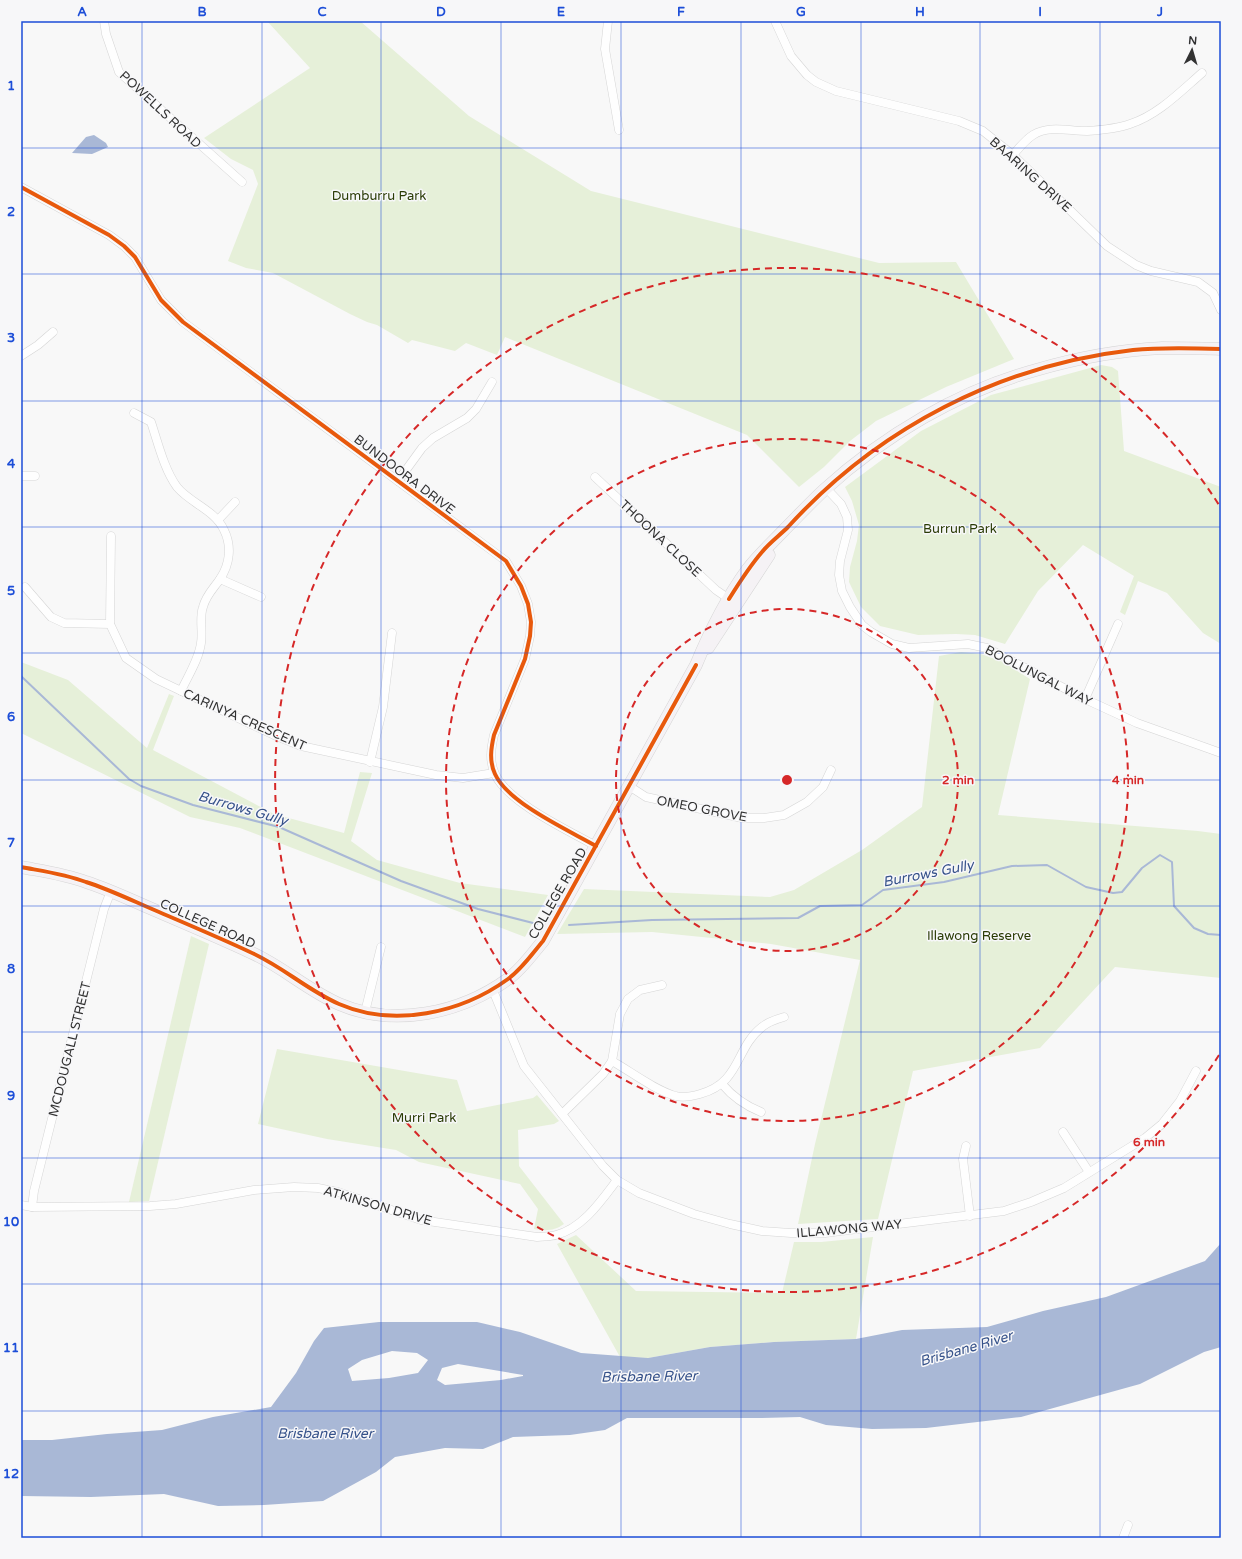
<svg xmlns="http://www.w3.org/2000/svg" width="1242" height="1559" font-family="'Varela Round',sans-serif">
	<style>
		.green { fill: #e6f0d9 }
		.water { fill: #a9b8d6; fill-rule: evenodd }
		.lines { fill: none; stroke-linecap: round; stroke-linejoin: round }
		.stream { stroke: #a9b8d6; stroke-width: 2 }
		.minor-casing { stroke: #d5d5d5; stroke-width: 9 }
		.secondary-casing { stroke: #d5d5d5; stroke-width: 13 }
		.minor { stroke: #fefefe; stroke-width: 8 }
		.secondary { stroke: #f5f2f5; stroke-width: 12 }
		.cycleway-casing { stroke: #f7f7f9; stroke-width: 6 }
		.cycleway { stroke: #e8590c; stroke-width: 4 }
		.grid { fill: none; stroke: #1d4ed8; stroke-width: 1; stroke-opacity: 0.55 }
		.ring { fill: none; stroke: #d62828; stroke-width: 2; stroke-dasharray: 7 5 }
		.labels { text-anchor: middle; stroke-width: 3; stroke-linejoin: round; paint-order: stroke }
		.street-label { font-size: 13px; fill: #323232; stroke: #f7f7f9 }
		.park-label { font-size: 13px; fill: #2b3c06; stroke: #f7f7f9 }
		.water-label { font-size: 14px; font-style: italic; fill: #36528a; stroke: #f7f7f9 }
		.centre { fill: #d62828; stroke: #f7f7f9; stroke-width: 2 }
		.ring-label { font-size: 12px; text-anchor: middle; font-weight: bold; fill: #d62828; stroke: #f7f7f9; stroke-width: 3; stroke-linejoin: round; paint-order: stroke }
		.neatline { fill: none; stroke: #1d4ed8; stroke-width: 1.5 }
		.grid-label { font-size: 13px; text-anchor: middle; font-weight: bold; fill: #1d4ed8 }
	</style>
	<rect width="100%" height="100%" fill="#f8f8f8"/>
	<!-- green -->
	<g class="green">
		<path d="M267,21H360L469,116L591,191L879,263L956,262L1014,359L946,387L876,421L850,441L824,467L799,487L747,435L505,337L497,355L466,343L455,351L412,340L408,343L377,325L367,322L350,314L273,273L246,268L228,261L258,184L253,170L231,159L204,138L310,68Z"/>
		<path d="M1101,365L1112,367L1118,371L1124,451L1221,487V644L1203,633L1167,593L1138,581L1125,615L1120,612L1134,576L1083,545L1038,591L1005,644L975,635L956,634L918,635L880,626L861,607L849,582L850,567L857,541L859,525L852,501L845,487L921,431L991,395Z"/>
		<path d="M961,652L981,654L1003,662L1030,679L998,815L1198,831L1221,834V978L1115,967L1040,1048L913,1071L878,1219L798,1224L815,1144L860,960L771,944L652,932L557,934L584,889L770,897L794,890L862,850L922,807L939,656Z"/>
		<path d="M21,662L68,680L147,748L169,694L174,696L153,750L274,814L344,833L360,772L372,773L351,841L377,860L460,883L548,895L525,937L240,828L190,817L21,733Z"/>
		<path d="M191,936L209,944L149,1201L129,1202Z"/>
		<path d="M277,1049L457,1080L467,1111L533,1098L537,1095L559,1121L554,1124L518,1130L519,1166L564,1224C554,1231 546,1231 534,1229L538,1209L520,1184L419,1162L396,1150L327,1139L258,1124Z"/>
		<path d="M576,1235L636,1291L782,1293L794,1242H821L873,1237L856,1339L774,1342L710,1347L648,1358L620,1357L557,1244Z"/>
	</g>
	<!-- water -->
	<g class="water">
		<path d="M94,135L106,143L108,147L92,154L72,153L86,137Z"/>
		<path d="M1221,1243V1347L1204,1352L1140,1384L1021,1417L926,1428L872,1429L826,1425L800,1417L759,1418H627L605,1430L570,1435L513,1437L483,1449L445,1448L395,1457L376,1472L323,1501L264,1505L218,1506L164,1494L91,1497L21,1496V1440H52L107,1434L162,1430L213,1417L271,1407L296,1373L314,1341L324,1328L379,1322H477L520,1332L581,1353L648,1358L710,1347L774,1342L856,1339L902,1330L987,1327L1043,1311L1106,1297L1205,1261ZM392,1351L417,1353L428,1360L418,1373L389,1378L352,1381L348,1369L362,1360ZM458,1364L523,1375V1376L501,1380L445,1385L437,1380L442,1368Z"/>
	</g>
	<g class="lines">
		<!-- stream -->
		<g class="stream">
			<path d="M21,676L129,779L141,786L193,805L279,827L401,881L478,909L537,924"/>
			<path d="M569,925L652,920L798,918L820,906L862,905L883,890L944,882L1012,866L1047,865L1086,887L1113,893L1122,892L1142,868L1160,855L1172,862L1174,906L1194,928L1208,934L1221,935"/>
		</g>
		<!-- minor casing -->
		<g class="minor-casing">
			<g id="minor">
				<path d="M104,21L106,34L119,72L242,182"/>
				<path d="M608,21L605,49L619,130"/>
				<path d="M775,21L791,56L807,75L816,82L836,91L959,121L983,131L1013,155L1107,246L1136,265L1151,271L1198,282L1213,293L1221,310"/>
				<path d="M1013,155C1019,148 1025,140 1033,135C1049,125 1069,131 1087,131C1102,130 1116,129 1130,124C1158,115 1180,92 1202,73"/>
				<path d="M21,187L109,235L124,246L135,257L161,300L183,322L506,561L521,586L528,604L531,622L530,636L525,659L494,735C491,748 489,761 495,774C508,803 568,830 596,846"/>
				<path d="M21,356L38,345L53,332"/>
				<path d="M134,413L151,422C158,443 164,469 177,487C190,503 215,510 224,530C232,546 230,564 220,579C214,588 206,595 203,607C199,618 203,631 201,643C199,659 188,676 181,691"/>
				<path d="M21,476H35"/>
				<path d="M595,477L716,590L732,601"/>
				<path d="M398,481L422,448L433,438L467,418L476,409L492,382"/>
				<path d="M826,488L841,504L847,517L848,530L840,561L839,575L842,591L850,607L862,625L871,632L892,644L909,648L968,644L987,648L1085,699L1137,723L1221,753"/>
				<path d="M218,520L235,502"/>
				<path d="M111,536L110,624L126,658L156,679L274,735L301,746L436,775L463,778L494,773"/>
				<path d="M220,579L261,597"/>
				<path d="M25,587L51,617L64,623L110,624"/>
				<path d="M1085,699L1118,624"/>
				<path d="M370,762L383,707L392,633"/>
				<path d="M629,786L646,797L742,818H764L784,815L807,802L823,787L831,770"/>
				<path d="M492,988L524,1066L603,1166L617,1180L639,1193L694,1214L730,1224L762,1231L791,1233H825L1004,1211L1031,1202L1064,1188L1145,1138L1162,1124L1180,1101L1196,1071"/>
				<path d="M365,1012L381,947"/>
				<path d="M612,1061C630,1071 656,1091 676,1096C683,1098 693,1096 700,1094C741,1083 735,1048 762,1027C768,1022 777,1019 784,1017"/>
				<path d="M722,1084C732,1096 746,1106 761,1112"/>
				<path d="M562,1114L603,1074L612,1061L620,1014L628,999L640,990L662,985"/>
				<path d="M1063,1132L1089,1172"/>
				<path d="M966,1146L963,1159L970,1216"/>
				<path d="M21,1205L32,1207L150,1206L176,1204L254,1190L294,1187L318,1188L338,1192L421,1220L537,1237C543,1236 550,1237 556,1235C583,1228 601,1201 617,1180"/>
				<path d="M32,1207L34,1191L104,909L111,891"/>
				<path d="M1123,1538L1128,1525"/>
			</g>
		</g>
		<!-- secondary casing -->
		<g class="secondary-casing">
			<g id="secondary">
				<path d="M708,648L769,555"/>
				<path d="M21,867C42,871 65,874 86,882C111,890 135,902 159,912C189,925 220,938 250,952C282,966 307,990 339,1004C394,1028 461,1013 508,979C522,969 532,954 543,941L696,665C710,631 726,599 747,570C759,554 772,543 785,529C798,516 811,502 824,490C883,436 959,391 1036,370C1077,358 1120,350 1162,348C1182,348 1201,348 1221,349"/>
			</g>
		</g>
		<!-- minor -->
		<use href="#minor" class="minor"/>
		<!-- secondary -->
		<use href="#secondary" class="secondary"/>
		<!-- cycleway casing -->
		<g class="cycleway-casing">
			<g id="cycleway">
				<path d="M21,187L109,235L124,246L135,257L161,300L183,322L506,561L521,586L528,604L531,622L530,636L525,659L494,735C491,748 489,761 495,774C508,803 568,830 596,846"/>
				<path d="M729,599C739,583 749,567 762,552C769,543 780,535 788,527C878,428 1000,365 1133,350C1162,347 1192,348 1221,349"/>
				<path d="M21,867C42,871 65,874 86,882C111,890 135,902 159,912C189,925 220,938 250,952C282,966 307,990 339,1004C394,1028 461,1013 508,979C522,969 532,954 543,941L696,665"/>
			</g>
		</g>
		<!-- cycleway -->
		<use href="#cycleway" class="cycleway"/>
	</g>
	<!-- grid -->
	<path class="grid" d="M142,21V1538M262,21V1538M381,21V1538M501,21V1538M621,21V1538M741,21V1538M861,21V1538M980,21V1538M1100,21V1538M21,148H1221M21,274H1221M21,401H1221M21,527H1221M21,653H1221M21,780H1221M21,906H1221M21,1032H1221M21,1158H1221M21,1284H1221M21,1411H1221"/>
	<!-- distance rings -->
	<g class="ring">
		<circle cx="787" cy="780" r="171"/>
		<circle cx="787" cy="780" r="341"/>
		<path d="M1219 1055A512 512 0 1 1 1219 505"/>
	</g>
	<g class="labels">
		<!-- street labels -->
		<g class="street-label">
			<text transform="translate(161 109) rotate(43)" y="5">POWELLS ROAD</text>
			<text transform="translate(1031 174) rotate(42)" y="5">BAARING DRIVE</text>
			<text transform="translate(405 474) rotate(37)" y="5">BUNDOORA DRIVE</text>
			<text transform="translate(661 538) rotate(43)" y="5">THOONA CLOSE</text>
			<text transform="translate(1039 675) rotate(27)" y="5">BOOLUNGAL WAY</text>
			<text transform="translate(245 719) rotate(24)" y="5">CARINYA CRESCENT</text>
			<text transform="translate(702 808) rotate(11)" y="5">OMEO GROVE</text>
			<text transform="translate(557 893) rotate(-60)" y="5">COLLEGE ROAD</text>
			<text transform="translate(208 923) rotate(24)" y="5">COLLEGE ROAD</text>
			<text transform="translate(69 1049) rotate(-76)" y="5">MCDOUGALL STREET</text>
			<text transform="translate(378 1205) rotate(16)" y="5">ATKINSON DRIVE</text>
			<text transform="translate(849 1228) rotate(-5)" y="5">ILLAWONG WAY</text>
		</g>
		<!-- park labels -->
		<g class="park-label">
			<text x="379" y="200">Dumburru Park</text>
			<text x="960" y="533">Burrun Park</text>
			<text x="979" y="940">Illawong Reserve</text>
			<text x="424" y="1122">Murri Park</text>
		</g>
		<!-- water labels -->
		<g class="water-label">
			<text transform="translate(243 808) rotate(16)" y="5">Burrows Gully</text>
			<text transform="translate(928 873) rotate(-11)" y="5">Burrows Gully</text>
			<text transform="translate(966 1348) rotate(-16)" y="5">Brisbane River</text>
			<text transform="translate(649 1376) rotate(-1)" y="5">Brisbane River</text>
			<text x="325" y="1438">Brisbane River</text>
		</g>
	</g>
	<circle cx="787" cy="780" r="6" class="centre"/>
	<g class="ring-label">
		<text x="958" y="784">2 min</text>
		<text x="1128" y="784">4 min</text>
		<text x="1149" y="1146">6 min</text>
	</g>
	<!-- border -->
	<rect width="1242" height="1559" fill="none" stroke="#f7f7f9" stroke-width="44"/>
	<!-- north arrow -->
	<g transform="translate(1192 50) rotate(5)" stroke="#f7f7f9" stroke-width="3" paint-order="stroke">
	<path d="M0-3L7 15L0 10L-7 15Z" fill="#323232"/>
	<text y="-6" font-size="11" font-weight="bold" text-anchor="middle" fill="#323232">N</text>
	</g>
	<rect x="22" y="22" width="1198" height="1515" class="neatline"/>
	<g class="grid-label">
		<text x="82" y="16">A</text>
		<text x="202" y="16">B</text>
		<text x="322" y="16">C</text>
		<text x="441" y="16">D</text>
		<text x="561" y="16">E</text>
		<text x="681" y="16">F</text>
		<text x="801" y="16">G</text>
		<text x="920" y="16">H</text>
		<text x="1040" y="16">I</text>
		<text x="1160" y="16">J</text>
		<text x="11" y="90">1</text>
		<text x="11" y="216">2</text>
		<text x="11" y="342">3</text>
		<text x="11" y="468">4</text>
		<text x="11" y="595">5</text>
		<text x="11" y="721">6</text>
		<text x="11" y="847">7</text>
		<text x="11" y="973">8</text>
		<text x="11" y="1100">9</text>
		<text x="11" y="1226">10</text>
		<text x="11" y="1352">11</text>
		<text x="11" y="1478">12</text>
	</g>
</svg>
